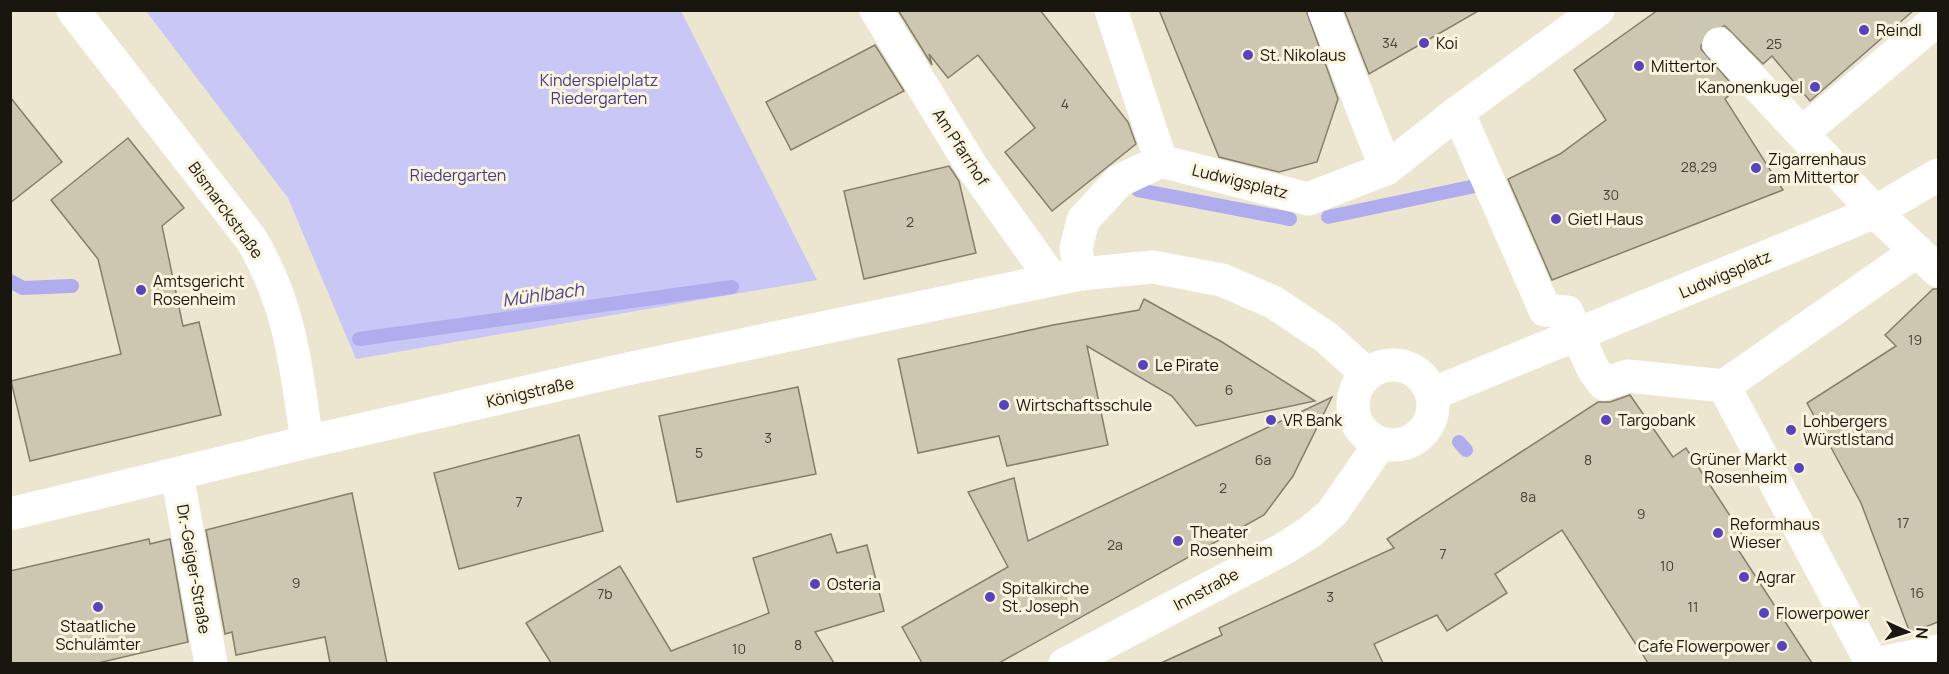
<svg xmlns="http://www.w3.org/2000/svg" width="1949" height="674" font-family="Manrope,sans-serif">
	<style>
		.green { fill: #c8c7f5 }
		.lines { fill: none; stroke-linecap: round; stroke-linejoin: round }
		.stream { stroke: #b0adef; stroke-width: 14 }
		.building { fill: #cdc7b2; stroke: #847e6a; stroke-width: 1.5 }
		.pedestrian-tunnel { stroke: #ccc7b3; stroke-width: 33; stroke-dasharray: 33 16; stroke-linecap: butt }
		.pedestrian { stroke: #fff; stroke-width: 33 }
		.minor { stroke: #fff; stroke-width: 33 }
		.poi-dot { fill: #5943bb; stroke: #faf3dd; stroke-width: 2 }
		.labels { text-anchor: middle; stroke-width: 6; stroke-linejoin: round; paint-order: stroke }
		.number-label { font-size: 14px; fill: #454237 }
		.poi-label { font-size: 16px; fill: #18160e; stroke: #faf3dd; text-anchor: start }
		.park-label { font-size: 16px; fill: #453a87; stroke: #faf3dd }
		.street-label { font-size: 16px; fill: #18160e; stroke: #faf3dd }
		.water-label { font-size: 18px; font-style: italic; fill: #4d4391; stroke: #faf3dd }
	</style>
	<rect width="100%" height="100%" fill="#ece6d0"/>
	<!-- green -->
	<path class="green" d="M146,11H681L817,280L356,359L288,198Z"/>
	<g class="lines">
		<!-- stream -->
		<g class="stream">
			<path d="M1138,190L1290,219"/>
			<path d="M1328,217L1475,186"/>
			<path d="M10,281L23,288L72,286"/>
			<path d="M359,339L732,287"/>
			<path d="M1459,442L1466,450"/>
		</g>
	</g>
	<!-- building -->
	<g class="building">
		<path d="M898,10H1040L1128,122L1136,144L1052,211L1005,152L1035,128L978,55L948,78L929,54L932,65Z"/>
		<path d="M1159,10H1306L1338,99L1317,162L1279,172L1219,157Z"/>
		<path d="M1344,10H1480L1369,74Z"/>
		<path d="M1658,10H1914L1810,101L1772,56L1763,64L1725,26H1715L1707,30L1701,39V49L1736,89L1725,99L1783,190L1552,280L1508,179L1560,154L1606,120L1574,70Z"/>
		<path d="M875,45L904,91L791,150L766,102Z"/>
		<path d="M10,97L62,162L10,203Z"/>
		<path d="M128,138L184,208L162,226L183,326L199,322L221,415L30,461L11,381L121,354L98,259L51,200Z"/>
		<path d="M949,166L959,181L976,253L864,279L844,191Z"/>
		<path d="M1933,289H1938V622L1910,633L1861,503L1807,403L1896,346L1885,335Z"/>
		<path d="M1144,299L1222,342L1315,401L1196,426L1172,396L1087,346L1108,445L1007,466L999,436L918,453L898,359L1053,325L1139,310Z"/>
		<path d="M798,387L816,474L677,502L659,416Z"/>
		<path d="M1630,395L1673,457L1686,448L1749,545L1739,551L1812,663H1648L1562,530L1495,574L1507,593L1447,631L1437,615L1374,644L1383,663H1161L1222,635L1219,628L1394,548L1387,539L1598,402H1610Z"/>
		<path d="M1332,397L1293,476L1264,515L999,663H922L902,627L1008,567L968,492L1014,478L1028,541Z"/>
		<path d="M579,435L603,531L459,569L434,473Z"/>
		<path d="M352,493L387,663H330L325,637L236,655L232,632L225,634L206,530Z"/>
		<path d="M831,534L837,553L867,545L884,611L815,632L834,663H551L526,623L620,566L671,651L769,613L753,558Z"/>
		<path d="M149,539L150,544L170,539L188,642L98,663H10V571Z"/>
	</g>
	<g class="lines">
		<!-- pedestrian-tunnel -->
		<path class="pedestrian-tunnel" d="M1690,10L1719,44"/>
		<!-- pedestrian -->
		<g class="pedestrian">
			<path d="M1111,10L1161,161"/>
			<path d="M1324,10L1386,169"/>
			<path d="M1719,44L1875,212"/>
			<path d="M1458,112L1545,310L1567,312L1593,369L1604,384L1628,376L1724,386L1872,664"/>
			<path d="M1802,133L1938,19"/>
			<path d="M1080,274L1076,249L1083,220L1119,181L1161,161L1308,199L1386,169L1458,112L1598,10"/>
			<path d="M1724,386L1917,251"/>
		</g>
		<!-- minor -->
		<g class="minor">
			<path d="M73,10L251,239C291,306 296,367 307,442"/>
			<path d="M876,10L972,167L1052,279"/>
			<path d="M1875,212L1938,271"/>
			<circle cx="1393" cy="405" r="40"/>
			<path d="M1432,394L1875,212L1938,175"/>
			<path d="M177,474L211,664"/>
			<path d="M10,514L307,442L627,369L1080,274L1153,267L1222,280L1273,302L1327,338L1367,374"/>
			<path d="M1065,664L1285,548L1310,532L1332,513L1380,444"/>
			<path d="M1876,664L1938,651"/>
		</g>
	</g>
	<!-- markers -->
	<g class="poi-dot">
		<circle cx="1864" cy="30" r="6"/>
		<circle cx="1424" cy="43" r="6"/>
		<circle cx="1248" cy="55" r="6"/>
		<circle cx="1639" cy="66" r="6"/>
		<circle cx="1815" cy="87" r="6"/>
		<circle cx="1756" cy="168" r="6"/>
		<circle cx="1556" cy="219" r="6"/>
		<circle cx="141" cy="290" r="6"/>
		<circle cx="1143" cy="365" r="6"/>
		<circle cx="1004" cy="405" r="6"/>
		<circle cx="1271" cy="420" r="6"/>
		<circle cx="1606" cy="420" r="6"/>
		<circle cx="1791" cy="430" r="6"/>
		<circle cx="1799" cy="468" r="6"/>
		<circle cx="1718" cy="533" r="6"/>
		<circle cx="1178" cy="541" r="6"/>
		<circle cx="1744" cy="577" r="6"/>
		<circle cx="815" cy="584" r="6"/>
		<circle cx="990" cy="597" r="6"/>
		<circle cx="98" cy="607" r="6"/>
		<circle cx="1764" cy="613" r="6"/>
		<circle cx="1782" cy="646" r="6"/>
	</g>
	<g class="labels">
		<!-- number labels -->
		<g class="number-label">
			<text x="1390" y="48">34</text>
			<text x="1774" y="49">25</text>
			<text x="1065" y="109">4</text>
			<text x="1699" y="172">28,29</text>
			<text x="1611" y="200">30</text>
			<text x="910" y="227">2</text>
			<text x="1915" y="345">19</text>
			<text x="1229" y="395">6</text>
			<text x="768" y="443">3</text>
			<text x="699" y="458">5</text>
			<text x="1263" y="465">6a</text>
			<text x="1588" y="465">8</text>
			<text x="1223" y="493">2</text>
			<text x="1528" y="502">8a</text>
			<text x="519" y="507">7</text>
			<text x="1641" y="519">9</text>
			<text x="1903" y="528">17</text>
			<text x="1115" y="550">2a</text>
			<text x="1443" y="559">7</text>
			<text x="1667" y="571">10</text>
			<text x="296" y="588">9</text>
			<text x="1917" y="598">16</text>
			<text x="605" y="599">7b</text>
			<text x="1330" y="602">3</text>
			<text x="1693" y="612">11</text>
			<text x="798" y="650">8</text>
			<text x="739" y="654">10</text>
		</g>
		<!-- poi labels -->
		<g class="poi-label">
			<text x="1876" y="36">Reindl</text>
			<text x="1436" y="49">Koi</text>
			<text x="1260" y="61">St. Nikolaus</text>
			<text x="1651" y="72">Mittertor</text>
			<text x="1803" y="93" text-anchor="end">Kanonenkugel</text>
			<text x="1768" y="165">Zigarrenhaus<tspan x="1768" dy="18">am Mittertor</tspan></text>
			<text x="1568" y="225">Gietl Haus</text>
			<text x="153" y="287">Amtsgericht<tspan x="153" dy="18">Rosenheim</tspan></text>
			<text x="1155" y="371">Le Pirate</text>
			<text x="1016" y="411">Wirtschaftsschule</text>
			<text x="1283" y="426">VR Bank</text>
			<text x="1618" y="426">Targobank</text>
			<text x="1803" y="427">Lohbergers<tspan x="1803" dy="18">Würstlstand</tspan></text>
			<text x="1787" y="465" text-anchor="end">Grüner Markt<tspan x="1787" dy="18">Rosenheim</tspan></text>
			<text x="1730" y="530">Reformhaus<tspan x="1730" dy="18">Wieser</tspan></text>
			<text x="1190" y="538">Theater<tspan x="1190" dy="18">Rosenheim</tspan></text>
			<text x="1756" y="583">Agrar</text>
			<text x="827" y="590">Osteria</text>
			<text x="1002" y="594">Spitalkirche<tspan x="1002" dy="18">St. Joseph</tspan></text>
			<text x="1776" y="619">Flowerpower</text>
			<text x="98" y="632" text-anchor="middle">Staatliche<tspan x="98" dy="18">Schulämter</tspan></text>
			<text x="1770" y="652" text-anchor="end">Cafe Flowerpower</text>
		</g>
		<!-- park labels -->
		<g class="park-label">
			<text x="599" y="86">Kinderspielplatz<tspan x="599" dy="18">Riedergarten</tspan></text>
			<text x="458" y="181">Riedergarten</text>
		</g>
		<!-- street labels -->
		<g class="street-label">
			<text transform="translate(961 147) rotate(57)" y="6">Am Pfarrhof</text>
			<text transform="translate(1240 181) rotate(14)" y="6">Ludwigsplatz</text>
			<text transform="translate(226 210) rotate(54)" y="6">Bismarckstraße</text>
			<text transform="translate(1725 274) rotate(-23)" y="6">Ludwigsplatz</text>
			<text transform="translate(530 392) rotate(-13)" y="6">Königstraße</text>
			<text transform="translate(194 569) rotate(80)" y="6">Dr.-Geiger-Straße</text>
			<text transform="translate(1206 589) rotate(-28)" y="6">Innstraße</text>
		</g>
		<!-- water labels -->
		<g class="water-label">
			<text transform="translate(543 295) rotate(-8)" y="6">Mühlbach</text>
		</g>
	</g>
	<!-- border -->
	<rect width="1949" height="674" fill="none" stroke="#18160e" stroke-width="24"/>
	<!-- north arrow -->
	<g transform="translate(1907 632) rotate(94)" stroke="#faf3dd" stroke-width="4.5" paint-order="stroke">
	<path d="M0-4.5L10 22L0 15L-10 22Z" fill="#18160e"/>
	<text y="-9" font-size="16" font-weight="bold" text-anchor="middle" fill="#18160e">N</text>
	</g>
</svg>
